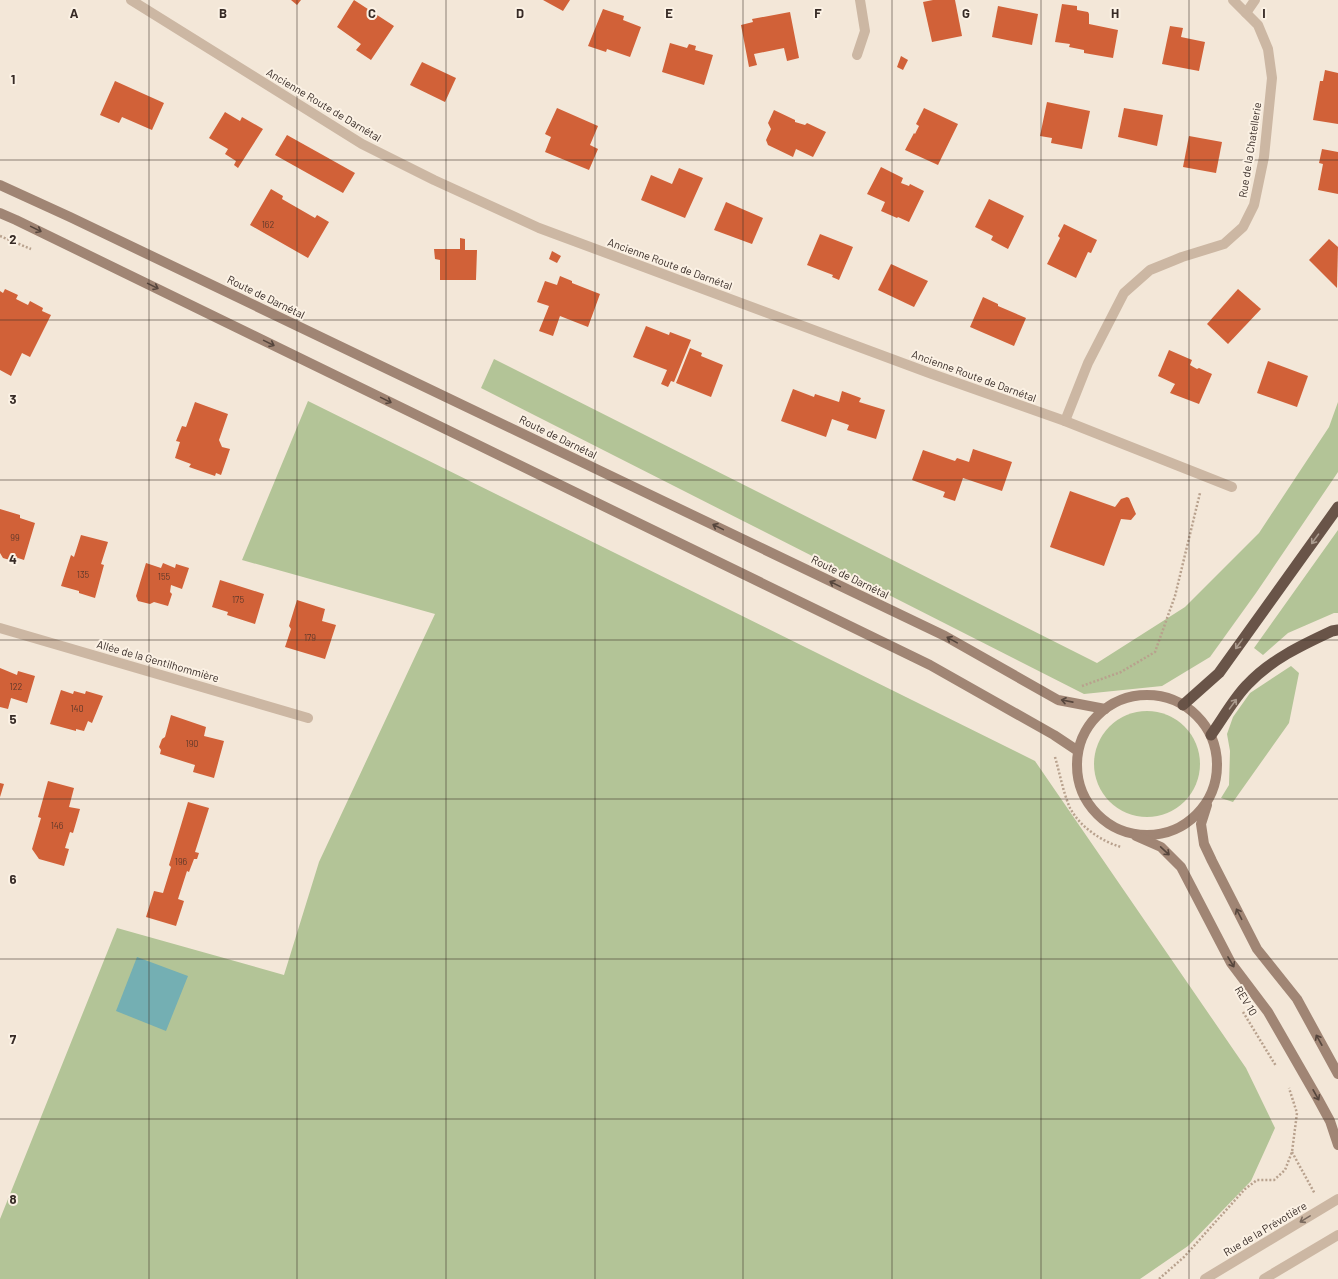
<svg xmlns="http://www.w3.org/2000/svg" width="1338" height="1279" font-family="Barlow,sans-serif">
	<style>
		.green { fill: #b3c497 }
		.water { fill: #74afb3 }
		.building { fill: #d16138 }
		.lines { fill: none; stroke-linecap: round; stroke-linejoin: round }
		.path { stroke: #b8a18d; stroke-width: 2.5; stroke-dasharray: 2 2; stroke-linecap: butt }
		.minor { stroke: #ccb7a3; stroke-width: 10 }
		.tertiary { stroke: #ccb7a3; stroke-width: 10 }
		.secondary { stroke: #a08574; stroke-width: 10 }
		.trunk { stroke: #695448; stroke-width: 11 }
		.oneway { stroke: #56463d }
		.oneway2 { stroke: #ab9b8e }
		.oneway3 { stroke: #7a6a5e }
		.grid { fill: none; stroke: #372b26; stroke-width: 1; stroke-opacity: 0.55 }
		.labels { text-anchor: middle; stroke-width: 4; stroke-linejoin: round; paint-order: stroke }
		.number-label { font-size: 9px; fill: #5e382a }
		.street-label { font-size: 11px; fill: #372b26; stroke: #fbf1e4 }
		.grid-label { font-size: 13px; text-anchor: middle; font-weight: bold; fill: #372b26; stroke: #fbf1e4; stroke-width: 4; stroke-linejoin: round; paint-order: stroke }
	</style>
	<rect width="100%" height="100%" fill="#f3e7d8"/>
	<!-- green -->
	<g class="green">
		<path d="M494,359L1097,663L1185,607L1259,533L1329,427L1338,402V472L1256,593L1210,657L1162,686L1084,694L481,388Z"/>
		<path d="M308,401L1035,761L1246,1068L1275,1128L1251,1181L1188,1246L1140,1279H0V1219L117,928L284,975L319,862L435,614L242,560Z"/>
		<path d="M1338,530V613H1334L1288,633L1263,655L1254,648Z"/>
		<path d="M1291,666L1299,673L1289,723L1233,802L1221,798L1229,785L1230,751L1227,734L1233,717L1250,693Z"/>
		<circle cx="1147" cy="764" r="53"/>
	</g>
	<!-- water -->
	<path class="water" d="M137,957L188,976L166,1031L116,1011Z"/>
	<!-- building -->
	<g class="building">
		<path d="M291,0H301L297,5Z"/>
		<path d="M354,0L394,26L371,60L356,50L361,44L337,27Z"/>
		<path d="M543,0H570L563,11Z"/>
		<path d="M933,0H955L962,36L932,42L923,2Z"/>
		<path d="M1062,4L1077,6V10L1088,12L1089,14V24L1118,30L1113,58L1084,53V50L1069,47L1070,44L1055,42Z"/>
		<path d="M998,6L1038,14L1032,45L992,37Z"/>
		<path d="M603,9L624,16L623,20L641,27L630,57L607,49L606,52L588,46Z"/>
		<path d="M790,12L799,58L787,61L784,48L754,54L757,65L749,67L741,25L753,22L752,19Z"/>
		<path d="M1170,26L1183,28L1181,37L1205,42L1199,71L1162,64Z"/>
		<path d="M670,43L687,48L689,44L696,46L695,50L713,55L704,85L662,72Z"/>
		<path d="M901,56L908,60L903,70L897,67Z"/>
		<path d="M422,62L456,78L445,102L410,85Z"/>
		<path d="M1325,70L1338,73V124L1313,120L1320,81H1323Z"/>
		<path d="M115,81L164,103L152,130L122,117L119,123L100,115Z"/>
		<path d="M1047,102L1090,111L1082,149L1051,143L1052,138L1040,136Z"/>
		<path d="M557,108L598,126L590,145L598,149L589,170L545,152L551,137L545,134Z"/>
		<path d="M924,108L958,124L938,165L905,150L914,133L915,134L919,126L916,124Z"/>
		<path d="M1124,108L1163,115L1157,146L1118,137Z"/>
		<path d="M774,110L795,120V122L805,125L807,123L826,132L813,157L796,149L793,157L768,145L766,140L771,129L768,123Z"/>
		<path d="M225,112L240,121L242,117L263,129L238,168L234,165L236,161L225,154L228,149L209,138Z"/>
		<path d="M287,135L355,173L343,193L275,155Z"/>
		<path d="M1189,136L1222,142L1216,173L1183,167Z"/>
		<path d="M1322,149L1338,152V194L1318,190L1323,164L1319,163Z"/>
		<path d="M881,167L903,178L901,183L909,186L910,184L924,191L909,222L898,217L897,218L881,211L885,202L867,194Z"/>
		<path d="M679,168L703,178L685,218L641,200L651,175L672,184Z"/>
		<path d="M271,189L283,196L282,199L315,218L317,215L329,222L308,258L250,225Z"/>
		<path d="M989,199L1024,216L1008,249L991,240L993,236L975,227Z"/>
		<path d="M726,202L763,218L752,244L714,230Z"/>
		<path d="M1064,224L1097,240L1091,253L1088,252L1076,278L1047,264L1060,238L1058,236Z"/>
		<path d="M820,234L853,247L839,280L832,277L833,275L807,265Z"/>
		<path d="M460,238L465,239V250H477L476,280H440V260L435,259L434,249H460Z"/>
		<path d="M1329,239L1338,247L1337,288L1309,260Z"/>
		<path d="M552,251L561,256L557,263L549,259Z"/>
		<path d="M891,264L928,281L914,307L878,290Z"/>
		<path d="M560,276L572,281V283L600,294L588,327L560,316L553,336L539,331L549,306L537,302L545,281L557,285Z"/>
		<path d="M5,289L18,295L16,299L28,305L30,301L43,308L42,311L51,315L30,357L22,353L11,376L0,370V291L3,293Z"/>
		<path d="M1238,289L1261,309L1228,344L1207,324Z"/>
		<path d="M983,297L998,304V306L1026,318L1014,346L970,327Z"/>
		<path d="M646,326L669,335L670,332L691,340L674,382L671,381L668,387L661,384L667,370L633,357Z"/>
		<path d="M690,348L702,353L701,356L723,365L711,397L676,383Z"/>
		<path d="M1169,350L1192,360L1190,365L1197,369L1199,368L1212,374L1199,404L1170,393L1175,384L1158,376Z"/>
		<path d="M1268,361L1308,376L1297,407L1257,393Z"/>
		<path d="M793,389L814,397L815,394L839,402L842,391L861,398L859,402L885,410L876,439L847,430L849,425L832,419L826,437L781,421Z"/>
		<path d="M195,402L228,414L219,440L222,447L230,449L221,475L216,473L215,476L189,467L191,464L175,458L180,442L176,441L182,426L186,427Z"/>
		<path d="M973,449L1012,462L1002,491L963,478L955,501L943,497L945,492L912,480L923,450L955,461L957,458L969,462Z"/>
		<path d="M1070,491L1115,507L1121,499L1127,497L1129,498L1136,514L1131,520L1121,519L1104,566L1050,547Z"/>
		<path d="M0,509L20,515V518L35,523L24,560L18,558L13,561L3,558L0,553Z"/>
		<path d="M81,535L108,542L101,564L104,565L95,598L79,593V591L61,586L71,555L74,557Z"/>
		<path d="M146,563L161,568L163,563L175,568L176,564L189,568L182,589L171,585L170,592L172,594L168,606L154,602L150,604L138,601L136,596Z"/>
		<path d="M220,580L264,594L255,624L227,615L228,612L212,607Z"/>
		<path d="M297,600L325,609L322,621L336,625L325,659L285,647L291,629L289,626Z"/>
		<path d="M0,668L17,675L18,671L35,676L27,703L11,698L8,709L0,707Z"/>
		<path d="M61,690L73,694L74,691L85,694L86,691L103,696L92,723L88,721L84,731L76,729V731L50,724Z"/>
		<path d="M171,715L206,727L204,736L224,741L214,778L193,772L195,765L160,754L161,750L159,747L162,739L165,737Z"/>
		<path d="M48,781L74,788L69,807L80,809L73,833L70,832L65,848L69,849L64,866L39,859L32,849L41,818L38,817Z"/>
		<path d="M0,783L4,784L0,797Z"/>
		<path d="M188,802L209,808L195,852L199,853L197,859H194L189,872L187,871L178,899L184,901L176,926L146,917L154,891L163,893L171,867L169,865Z"/>
	</g>
	<g class="lines">
		<!-- path -->
		<g class="path">
			<path d="M0,236L31,249"/>
			<path d="M1082,686L1121,672L1155,652L1175,596L1200,493"/>
			<path d="M1055,757C1060,774 1063,792 1070,808C1080,827 1101,841 1121,847"/>
			<path d="M1243,1012L1276,1066"/>
			<path d="M1292,1152L1315,1194"/>
			<path d="M1159,1279L1184,1257L1245,1189L1257,1180H1274L1285,1170L1292,1152L1297,1113L1289,1088"/>
		</g>
		<!-- minor -->
		<g class="minor">
			<path d="M131,0L362,144L434,180L539,228L932,374L1065,421L1232,487"/>
			<path d="M1246,13L1255,0"/>
			<path d="M857,55L865,31L860,0"/>
			<path d="M1065,421L1088,363L1124,293L1150,270L1182,257L1224,244L1243,227L1254,205L1264,157L1272,78L1268,49L1258,25L1233,0"/>
			<path d="M0,628L308,718"/>
		</g>
		<!-- tertiary -->
		<g class="tertiary">
			<path d="M1205,1279L1338,1199"/>
			<path d="M1264,1279L1338,1235"/>
		</g>
		<!-- secondary -->
		<g class="secondary">
			<path d="M0,185L70,217L945,636L1058,700L1105,709"/>
			<path d="M0,213L16,220L930,665L1054,735L1078,751"/>
			<circle cx="1147" cy="765" r="70"/>
			<path d="M1207,805L1201,824L1204,844L1212,861L1257,949L1297,999L1338,1074"/>
			<path d="M1136,836L1161,847L1181,867L1231,963L1268,1012L1318,1099L1330,1121L1338,1145"/>
		</g>
		<!-- trunk -->
		<g class="trunk">
			<path d="M1183,705L1219,673L1338,507"/>
			<path d="M1211,735C1222,720 1234,698 1247,685C1270,660 1302,645 1332,631L1338,630"/>
		</g>
	</g>
	<!-- one-way arrows -->
	<defs><path id="oneway-shaft" d="M-6 0H5M1.5-3L5.5 0L1.5 3" fill="none" stroke-width="1.6" stroke-linecap="round" stroke-linejoin="round"/></defs>
	<g class="oneway">
		<use href="#oneway-shaft" transform="translate(36 229) rotate(26)"/>
		<use href="#oneway-shaft" transform="translate(153 286) rotate(26)"/>
		<use href="#oneway-shaft" transform="translate(269 343) rotate(26)"/>
		<use href="#oneway-shaft" transform="translate(386 400) rotate(26)"/>
		<use href="#oneway-shaft" transform="translate(718 527) rotate(-154)"/>
		<use href="#oneway-shaft" transform="translate(835 584) rotate(-154)"/>
		<use href="#oneway-shaft" transform="translate(952 640) rotate(-151)"/>
		<use href="#oneway-shaft" transform="translate(1067 701) rotate(-169)"/>
		<use href="#oneway-shaft" transform="translate(1165 851) rotate(43)"/>
		<use href="#oneway-shaft" transform="translate(1239 914) rotate(-117)"/>
		<use href="#oneway-shaft" transform="translate(1231 962) rotate(59)"/>
		<use href="#oneway-shaft" transform="translate(1319 1040) rotate(-119)"/>
		<use href="#oneway-shaft" transform="translate(1316 1095) rotate(61)"/>
	</g>
	<g class="oneway2">
		<use href="#oneway-shaft" transform="translate(1315 539) rotate(126)"/>
		<use href="#oneway-shaft" transform="translate(1239 644) rotate(126)"/>
		<use href="#oneway-shaft" transform="translate(1233 704) rotate(-54)"/>
	</g>
	<use class="oneway3" href="#oneway-shaft" transform="translate(1305 1219) rotate(149)"/>
	<!-- grid -->
	<path class="grid" d="M149,0V1279M297,0V1279M446,0V1279M595,0V1279M743,0V1279M892,0V1279M1041,0V1279M1189,0V1279M0,160H1338M0,320H1338M0,480H1338M0,640H1338M0,799H1338M0,959H1338M0,1119H1338"/>
	<g class="labels">
		<!-- number labels -->
		<g class="number-label">
			<text x="268" y="228">162</text>
			<text x="15" y="541">99</text>
			<text x="83" y="578">135</text>
			<text x="164" y="580">155</text>
			<text x="238" y="603">175</text>
			<text x="310" y="641">179</text>
			<text x="16" y="690">122</text>
			<text x="77" y="712">140</text>
			<text x="192" y="747">190</text>
			<text x="57" y="829">146</text>
			<text x="181" y="865">196</text>
		</g>
		<!-- street labels -->
		<g class="street-label">
			<text transform="translate(324 105) rotate(31)" y="4">Ancienne Route de Darnétal</text>
			<text transform="translate(1250 150) rotate(-81)" y="4">Rue de la Chatellerie</text>
			<text transform="translate(670 264) rotate(20)" y="4">Ancienne Route de Darnétal</text>
			<text transform="translate(266 297) rotate(26)" y="4">Route de Darnétal</text>
			<text transform="translate(974 376) rotate(20)" y="4">Ancienne Route de Darnétal</text>
			<text transform="translate(558 437) rotate(26)" y="4">Route de Darnétal</text>
			<text transform="translate(850 577) rotate(26)" y="4">Route de Darnétal</text>
			<text transform="translate(158 661) rotate(16)" y="4">Allée de la Gentilhommière</text>
			<text transform="translate(1246 1001) rotate(59)" y="4">REV 10</text>
			<text transform="translate(1265 1229) rotate(-31)" y="4">Rue de la Prévotière</text>
		</g>
	</g>
	<g class="grid-label">
		<text x="74" y="18">A</text>
		<text x="223" y="18">B</text>
		<text x="372" y="18">C</text>
		<text x="520" y="18">D</text>
		<text x="669" y="18">E</text>
		<text x="818" y="18">F</text>
		<text x="966" y="18">G</text>
		<text x="1115" y="18">H</text>
		<text x="1264" y="18">I</text>
		<text x="13" y="84">1</text>
		<text x="13" y="244">2</text>
		<text x="13" y="404">3</text>
		<text x="13" y="564">4</text>
		<text x="13" y="724">5</text>
		<text x="13" y="884">6</text>
		<text x="13" y="1044">7</text>
		<text x="13" y="1204">8</text>
	</g>
</svg>
